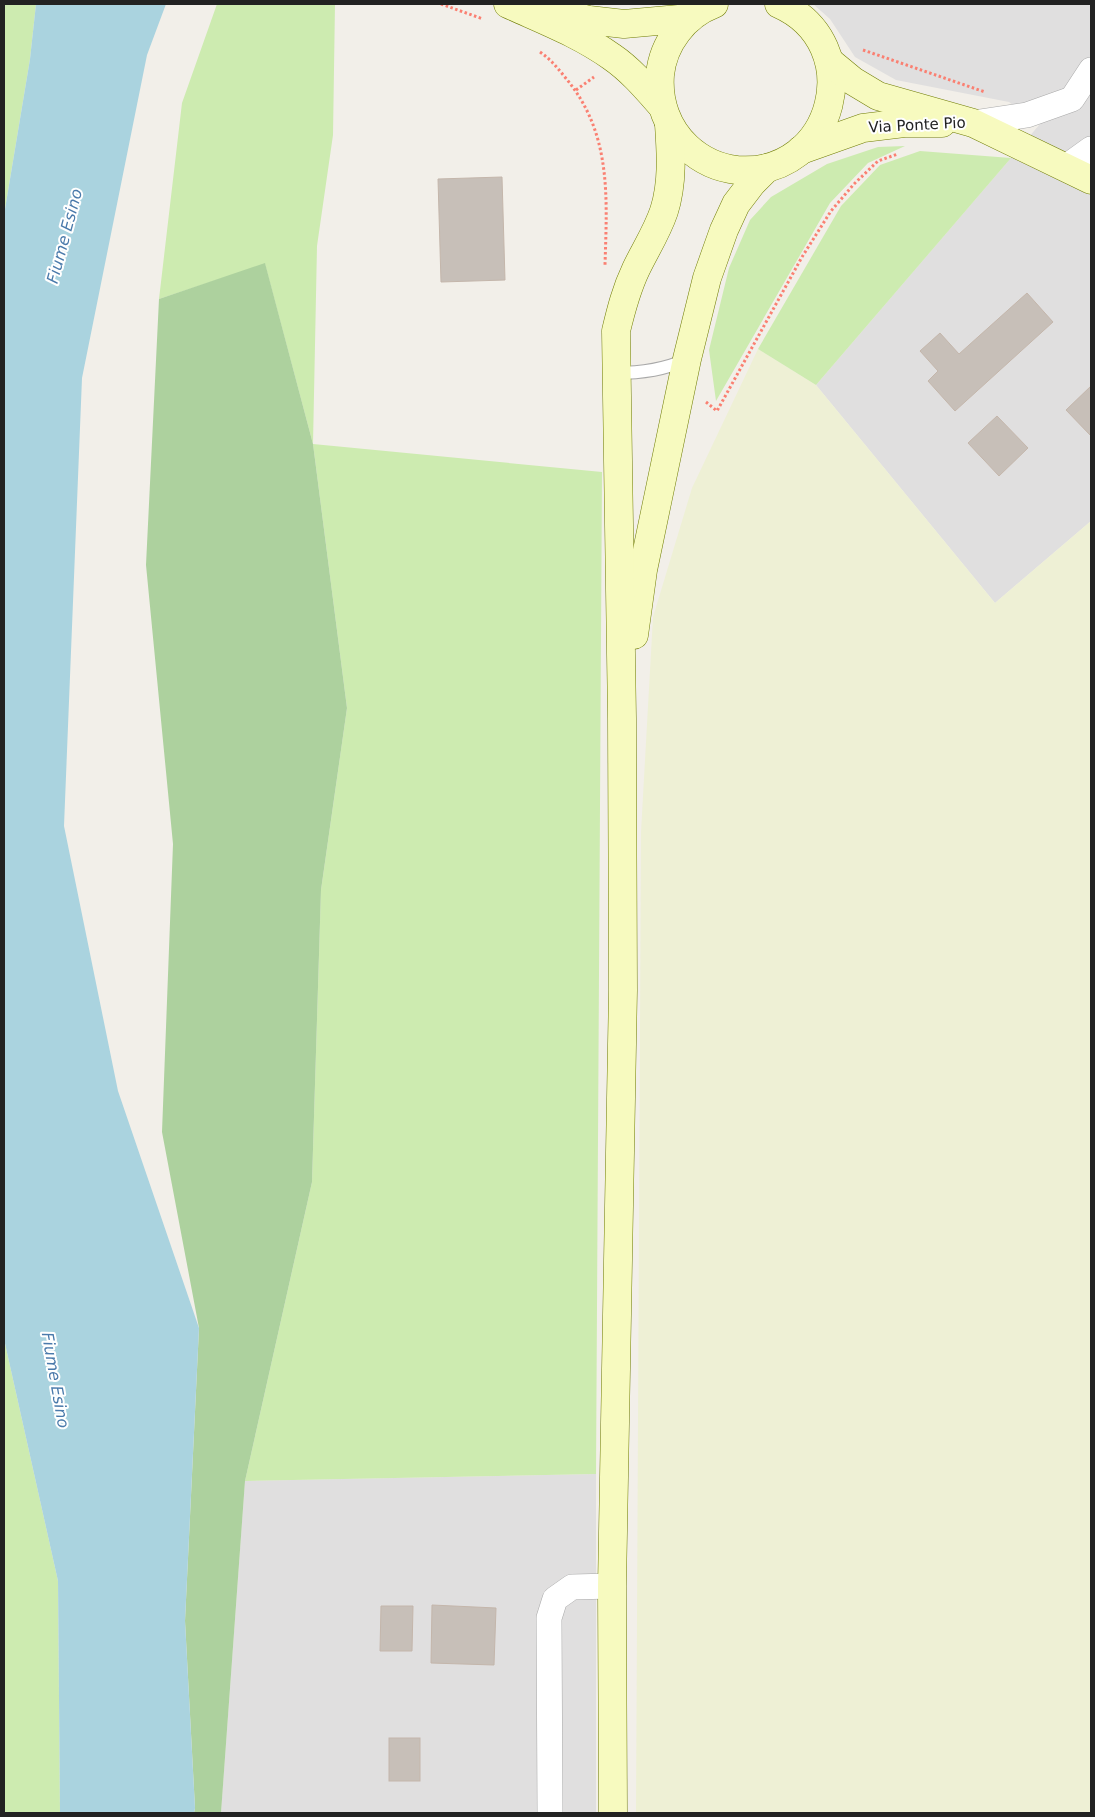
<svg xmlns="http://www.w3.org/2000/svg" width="1095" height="1817" font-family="'DejaVu Sans',sans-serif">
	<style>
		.residential { fill: #e0dfdf }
		.farmland { fill: #eef0d5 }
		.grass { fill: #cdebb0 }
		.forest { fill: #add19e }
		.water { fill: #aad3df }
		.building { fill: #c7bfb8; stroke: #c4b6ab }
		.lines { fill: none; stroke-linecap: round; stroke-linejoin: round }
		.lane-casing { stroke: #a9a9a9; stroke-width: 14 }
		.street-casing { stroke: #a9a9a9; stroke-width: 26 }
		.secondary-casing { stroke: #707d05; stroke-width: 29 }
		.path { stroke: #fa8072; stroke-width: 3; stroke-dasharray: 2.5 2.5; stroke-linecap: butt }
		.lane { stroke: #fff; stroke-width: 12 }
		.street { stroke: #fff; stroke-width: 25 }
		.secondary { stroke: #f7fabf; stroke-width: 28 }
		.labels { text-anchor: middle; stroke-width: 4; stroke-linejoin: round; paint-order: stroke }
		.street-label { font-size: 15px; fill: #222; stroke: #fff }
		.water-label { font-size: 16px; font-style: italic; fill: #4a7aab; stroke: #fff }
	</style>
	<rect width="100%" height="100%" fill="#f2efe9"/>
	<!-- residential -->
	<g class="residential">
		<path d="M813,4H1091V521L995,603L816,385L1040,124L1009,102L896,80L855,57L830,19Z"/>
		<path d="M596,1474V1813H221L245,1481Z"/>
	</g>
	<!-- farmland -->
	<path class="farmland" d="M758,349L816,385L995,603L1091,521V1813H636L641,832L653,617L692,488Z"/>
	<!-- grass -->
	<g class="grass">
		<path d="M4,4H36L30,59L4,215Z"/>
		<path d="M217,4H335L333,135L317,246L313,444L602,472L596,1474L245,1481L312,1182L321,890L347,708L313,444L265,264L159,299L182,103Z"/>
		<path d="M905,146L868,163L830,203L716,401L709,350L729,268L750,220L771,197L827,164L878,147Z"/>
		<path d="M920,151L1011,158L816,385L758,349L841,206L880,165Z"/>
		<path d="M4,1339L58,1581L60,1813H4Z"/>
	</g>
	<!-- forest -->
	<path class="forest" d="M265,263L313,444L347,708L321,890L312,1182L245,1481L221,1813H194L195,1808L185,1621L199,1328L162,1132L173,844L146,565L159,299Z"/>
	<!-- water -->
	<path class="water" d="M36,4H166L147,55L82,378L64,826L118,1091L199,1328L185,1621L195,1808L194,1813H60L58,1581L4,1339V215L30,59Z"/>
	<!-- building -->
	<g class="building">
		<path d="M502,177L505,280L441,282L438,179Z"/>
		<path d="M1027,293L1053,322L955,411L928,381L938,371L920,351L940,333L959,354Z"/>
		<path d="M1091,386V436L1066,410Z"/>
		<path d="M997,416L1028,448L999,476L968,443Z"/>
		<path d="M432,1605L496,1608L494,1665L431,1663Z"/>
		<path d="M381,1606H413L412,1651H380Z"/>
		<rect x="389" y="1738" width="31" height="43"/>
	</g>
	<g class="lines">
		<!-- lane casing -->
		<g class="lane-casing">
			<path id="lane" d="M616,373C640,373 663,370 686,360"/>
		</g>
		<!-- street casing -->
		<g class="street-casing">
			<g id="street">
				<path d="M973,123L1027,115L1072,99L1091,70"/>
				<path d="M1066,167L1091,149"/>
				<path d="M550,1813L549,1618L555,1599L572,1587L612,1586"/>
			</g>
		</g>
		<!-- secondary casing -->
		<g class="secondary-casing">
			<g id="secondary">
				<path d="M508,4C543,20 580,34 612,57C631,70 647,89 662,106"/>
				<path d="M714,4C685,15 663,43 660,75C658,102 667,128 687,147C701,160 718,168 737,170C835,178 869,44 779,4"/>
				<path d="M550,10L589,20L624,24L690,18"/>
				<path d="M830,62L853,81L878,96L973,123L1091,180"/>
				<path d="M801,150L863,128L904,123H942"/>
				<path d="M634,635L643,570L687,359L707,278L724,230L736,204L752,183L767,168"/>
				<path d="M613,1813L612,1586L623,990L622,718L616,331C621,310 626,290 636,269C645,250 657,232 664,211C673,183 671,153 669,124"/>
			</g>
		</g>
		<!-- path -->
		<g class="path">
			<path d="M441,4L483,19"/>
			<path d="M863,50L985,92"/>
			<path d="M540,52C550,59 557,67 564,76C612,132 607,196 605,265"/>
			<path d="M576,90L594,77"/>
			<path d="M706,402L717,411L802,257L831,211L854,184L878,161L898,154"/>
		</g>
		<!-- lane -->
		<use href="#lane" class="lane"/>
		<!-- street -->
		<use href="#street" class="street"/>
		<!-- secondary -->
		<use href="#secondary" class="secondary"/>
	</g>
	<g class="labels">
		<!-- street labels -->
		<g class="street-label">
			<text transform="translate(917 125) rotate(-3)" y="5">Via Ponte Pio</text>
		</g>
		<!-- water labels -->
		<g class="water-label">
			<text transform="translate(64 236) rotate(-75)" y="6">Fiume Esino</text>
			<text transform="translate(56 1380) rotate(80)" y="6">Fiume Esino</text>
		</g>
	</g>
	<!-- border -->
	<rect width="1095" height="1817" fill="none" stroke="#222222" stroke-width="10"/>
</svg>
